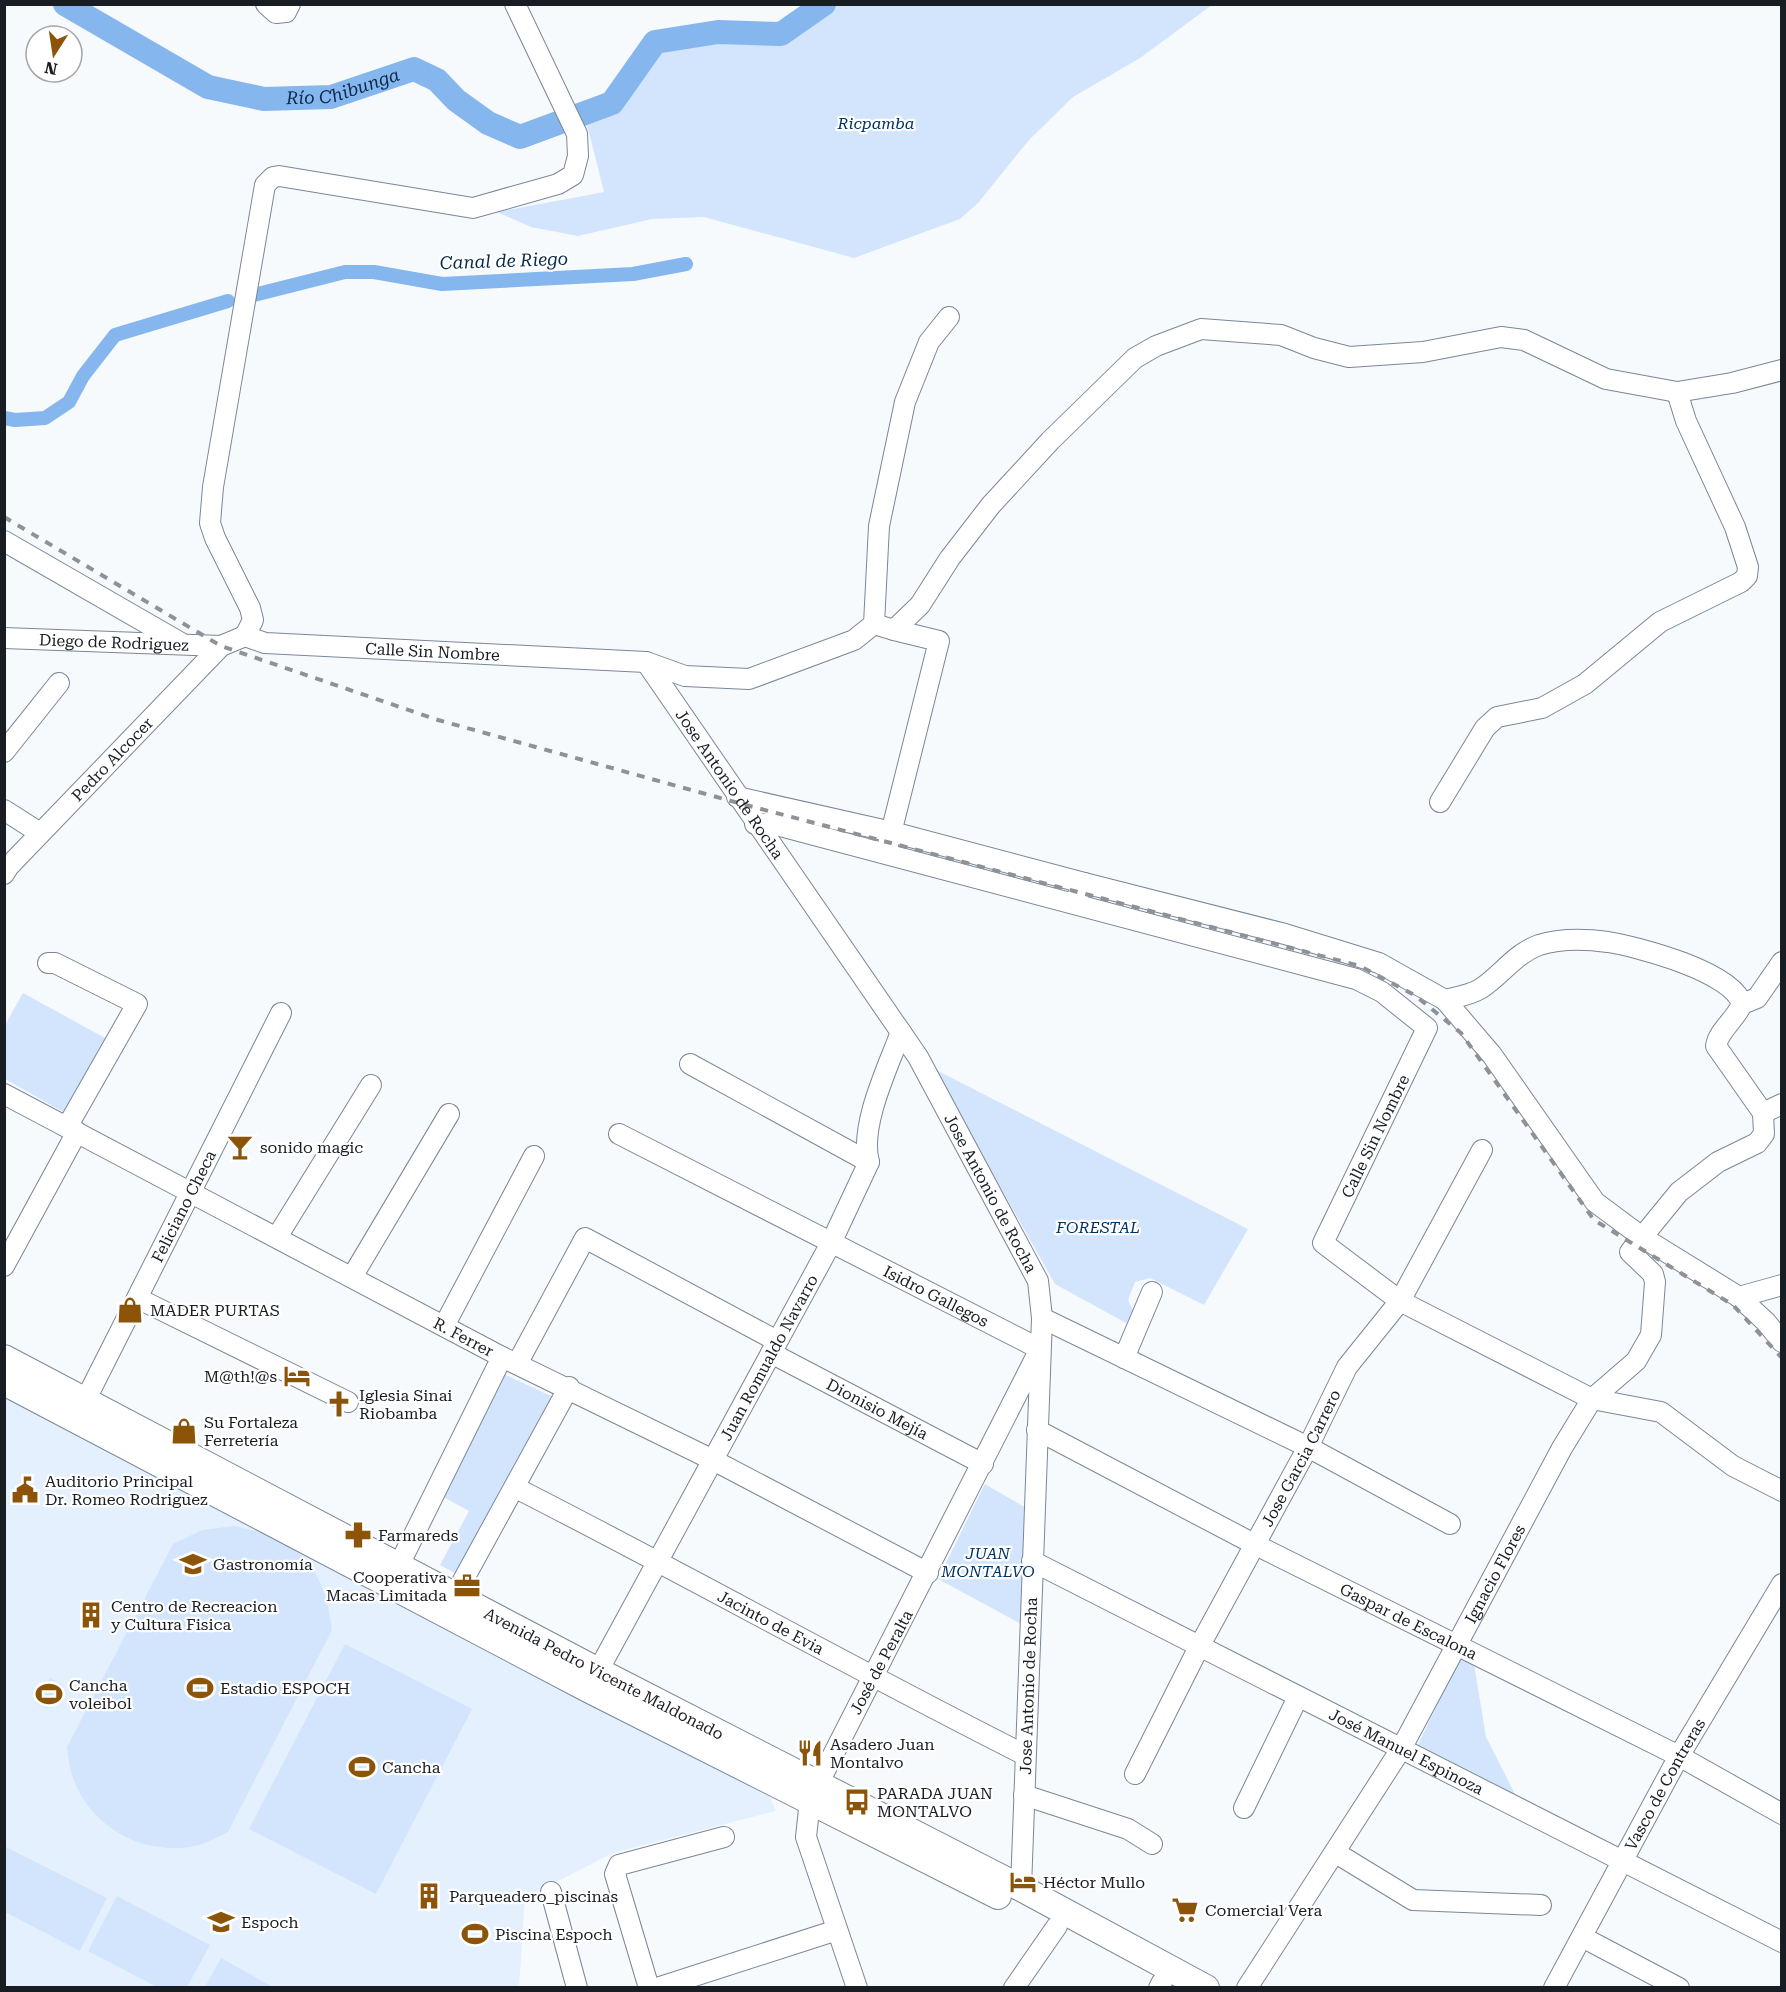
<svg xmlns="http://www.w3.org/2000/svg" width="1786" height="1992" font-family="'Roboto Serif',serif">
	<style>
		.built { fill: #e4f0fe }
		.green { fill: #d3e5fc }
		.lines { fill: none; stroke-linecap: round; stroke-linejoin: round }
		.canal { stroke: #86b6ee; stroke-width: 14 }
		.river { stroke: #86b6ee; stroke-width: 24 }
		.minor-casing { stroke: #7a8797; stroke-width: 22 }
		.major-casing { stroke: #7a8797; stroke-width: 28 }
		.minor { stroke: #fff; stroke-width: 20 }
		.major { stroke: #fff; stroke-width: 26 }
		.rail { stroke: #8e9297; stroke-width: 4; stroke-dasharray: 8 8; stroke-linecap: butt }
		.labels { text-anchor: middle; stroke-width: 4.5; stroke-linejoin: round; paint-order: stroke }
		.park-label { font-size: 16px; font-style: italic; fill: #003466; stroke: #fff }
		.street-label { font-size: 16px; fill: #181d23; stroke: #fff }
		.poi-label { font-size: 16px; fill: #181d23; stroke: #fff; text-anchor: start }
		.water-label { font-size: 18px; font-style: italic; fill: #092b4e; stroke: #fff }
	</style>
	<rect width="100%" height="100%" fill="#f7fafd"/>
	<!-- built -->
	<path class="built" d="M4,1393L770,1797L776,1811L613,1853L525,1898L519,1987H5Z"/>
	<!-- green -->
	<g class="green">
		<path d="M834,5H1212L1140,58L1073,97L1029,140L978,203L960,219L854,258L704,217L652,219L578,236L531,227L497,212L604,192L584,113L621,104L653,44L730,38L775,43L800,31L831,11Z"/>
		<path d="M23,993L107,1039L65,1113L5,1079V1025Z"/>
		<path d="M934,1069L1248,1229L1204,1305L1150,1278L1135,1282L1128,1300L1134,1312L1126,1323L1055,1284Z"/>
		<path d="M497,1371L566,1403L471,1582L440,1565L469,1511L436,1493Z"/>
		<path d="M985,1484L1028,1509L1021,1624L938,1579Z"/>
		<path d="M234,1526C298,1538 324,1565 332,1630L228,1832C219,1836 209,1842 199,1845C147,1858 91,1829 73,1778C69,1769 69,1757 67,1747L173,1544L202,1530Z"/>
		<path d="M345,1644L472,1709L376,1894L249,1829Z"/>
		<path d="M1460,1656L1474,1664L1486,1737L1515,1794L1418,1745Z"/>
		<path d="M50,1678L62,1685L48,1709L35,1703Z"/>
		<path d="M4,1846L107,1898L80,1951L5,1912Z"/>
		<path d="M117,1896L210,1945L187,1987H157L88,1951Z"/>
		<path d="M221,1958L273,1987H205Z"/>
	</g>
	<g class="lines">
		<!-- canal -->
		<g class="canal">
			<path d="M254,295L345,272H374L442,284L633,274L686,264"/>
			<path d="M4,418L15,420L45,418L69,402L83,376L115,335L228,301"/>
		</g>
		<!-- river -->
		<path class="river" id="s1" d="M65,4L208,87L264,99L331,97L414,69L437,80L456,100L488,123L520,137L612,103L655,42L718,32L781,34L824,4"/>
		<!-- minor casing -->
		<g class="minor-casing">
			<g id="minor">
				<path d="M266,4L276,13L286,12L290,4"/>
				<path d="M4,541L181,643"/>
				<path d="M874,624L894,630L920,605L950,558L991,505L1050,441L1135,358L1156,346L1201,329L1281,335L1314,348L1349,357L1423,352L1501,337L1524,340L1606,379L1677,392L1732,383L1782,370"/>
				<path d="M245,636L253,620L250,608L215,538L210,523L213,487L265,185L273,177L279,176L473,208L558,184L573,175L578,156L577,134L515,4"/>
				<path id="s2" d="M4,638L221,646"/>
				<path id="s3" d="M646,662L918,1057L1038,1281L1042,1318L1021,1888"/>
				<path d="M4,752L59,683"/>
				<path d="M737,797L892,832L1084,883"/>
				<path d="M1440,802L1485,728L1497,717L1542,708L1585,684L1660,622L1741,582L1747,576L1748,567L1735,527L1686,421L1677,392"/>
				<path d="M4,810L40,833"/>
				<path d="M755,824H773L1356,979L1382,992L1427,1028L1323,1243L1400,1301L1592,1399L1661,1412L1733,1466L1782,1491"/>
				<path d="M888,845L939,641L894,630"/>
				<path id="s4" d="M4,874L9,866L221,646L245,636L265,643L646,662L685,676L749,679L854,640L874,624L879,526L905,402L929,342L949,317"/>
				<path d="M1074,903L1084,883L1285,934L1379,963L1445,1000L1492,1055L1595,1202L1642,1237L1739,1297L1766,1322L1782,1342"/>
				<path d="M48,963H55L137,1004L67,1127"/>
				<path d="M1742,1004L1757,998L1782,962"/>
				<path d="M690,1064L869,1162"/>
				<path id="s5" d="M4,1094L502,1357L713,1460L928,1573"/>
				<path d="M1763,1113L1782,1104"/>
				<path id="s6" d="M619,1134L1040,1349L810,1800L806,1837L857,1988"/>
				<path d="M277,1237L371,1085"/>
				<path d="M4,1266L77,1132"/>
				<path d="M352,1277L449,1114"/>
				<path d="M1739,1297L1782,1285"/>
				<path d="M139,1299L348,1402"/>
				<path d="M1042,1318L1308,1447L1450,1524"/>
				<path d="M444,1326L534,1156"/>
				<path id="s7" d="M771,1353L983,1464"/>
				<path d="M1124,1358L1152,1292"/>
				<path d="M517,1364L585,1238L777,1341"/>
				<path id="s8" d="M86,1399L281,1013"/>
				<path id="s9" d="M1037,1430L1254,1544L1679,1756L1782,1814"/>
				<path id="s10" d="M516,1488C687,1575 854,1669 1025,1755"/>
				<path id="s11" d="M1032,1561L1782,1942"/>
				<path d="M399,1565L502,1357"/>
				<path d="M455,1595L569,1387"/>
				<path id="s12" d="M598,1671L831,1243L869,1162C859,1126 888,1067 901,1032"/>
				<path id="s13" d="M1135,1774L1199,1647L1308,1447L1347,1367L1400,1301L1482,1150"/>
				<path d="M1024,1795L1128,1829L1152,1844"/>
				<path d="M1244,1808L1298,1697"/>
				<path d="M1336,1853L1413,1900L1541,1905"/>
				<path d="M551,1892L577,1988"/>
				<path d="M1582,1937L1679,1988"/>
				<path d="M649,1988L615,1874L619,1865L724,1837"/>
				<path d="M657,1988L837,1930"/>
				<path d="M1014,1988L1057,1926"/>
				<path d="M1159,1988L1162,1982"/>
				<path id="s14" d="M1247,1988L1401,1749L1562,1448L1592,1399L1636,1361L1651,1335L1655,1282L1653,1274L1630,1252L1679,1192L1718,1162L1757,1143L1764,1134L1763,1113L1716,1046C1718,1031 1736,1019 1742,1004C1733,972 1639,947 1608,942C1586,939 1561,938 1539,945C1514,954 1501,976 1480,989C1470,995 1457,997 1445,1000"/>
				<path id="s15" d="M1554,1988L1679,1756L1782,1584"/>
			</g>
		</g>
		<!-- major casing -->
		<g class="major-casing">
			<g id="major">
				<path id="s16" d="M4,1358L598,1671L1021,1888L1206,1988"/>
				<path d="M4,1382L588,1689L998,1896"/>
			</g>
		</g>
		<!-- minor -->
		<use href="#minor" class="minor"/>
		<!-- major -->
		<use href="#major" class="major"/>
		<!-- rail -->
		<path class="rail" d="M4,517L221,646L438,720L742,804L1360,966L1416,996L1461,1033L1594,1220L1733,1305L1782,1358"/>
	</g>
	<!-- icons -->
	<defs>
		<g id="bar-bare" transform="scale(2.07)"><path d="M-6-5H6L.8 .8V4.5H3.5V6h-7V4.5H-.8V.8Z" fill="#8c5409" stroke="#fff" stroke-width="2.5" paint-order="stroke"/></g>
		<g id="shop-bare" transform="scale(2.07)"><path d="M-5-2.5h2.3a2.7 3.5 0 0 1 5.4 0H5L5.5 6h-11ZM-1.5-2.5h3a1.5 2.3 0 0 0-3 0Z" fill="#8c5409" stroke="#fff" stroke-width="2.5" paint-order="stroke"/></g>
		<g id="hotel-bare" transform="scale(2.07)"><path d="M-6-4.5h1.5V1H6V5H4.5V3h-9V5H-6ZM-4 0a1.8 1.8 0 1 1 3.6 0ZM.5 0V-2.5h3Q6-2.5 6 0Z" fill="#8c5409" stroke="#fff" stroke-width="2.5" paint-order="stroke"/></g>
		<g id="church-bare" transform="scale(2.07)"><path d="M-1.2-6h2.4v3.5h3.3v2.4h-3.3V6h-2.4V-.1h-3.3v-2.4h3.3Z" fill="#8c5409" stroke="#fff" stroke-width="2.5" paint-order="stroke"/></g>
		<g id="civic-bare" transform="scale(2.07)"><path d="M-.6-6.5H3V-4.5H.6V-3L4-1V1h2V6H-6V1h2V-1L-.6-3ZM-1.2 2.5V6h2.4V2.5Z" fill="#8c5409" stroke="#fff" stroke-width="2.5" paint-order="stroke"/></g>
		<g id="pharmacy-bare" transform="scale(2.07)"><path d="M-2-6h4v4h4v4h-4v4h-4v-4h-4v-4h4Z" fill="#8c5409" stroke="#fff" stroke-width="2.5" paint-order="stroke"/></g>
		<g id="school-bare" transform="scale(2.07)"><path d="M0-5L7-2L0 1L-7-2ZM-4 1L0 2.5L4 1V4Q0 6-4 4Z" fill="#8c5409" stroke="#fff" stroke-width="2.5" paint-order="stroke"/></g>
		<g id="office-bare" transform="scale(2.07)"><path d="M-6-3h4V-5.5h4V-3h4V5H-6ZM-1-4.5V-3h2v-1.5ZM-6 0V1H6V0Z" fill="#8c5409" stroke="#fff" stroke-width="2.5" paint-order="stroke"/></g>
		<g id="building-bare" transform="scale(2.07)"><path d="M-4-6H4V6H1V3H-1V6H-4ZM-2.5-4.3h1.7v1.8h-1.7ZM.8-4.3h1.7v1.8H.8ZM-2.5-1h1.7V.8h-1.7ZM.8-1h1.7V.8H.8Z" fill="#8c5409" stroke="#fff" stroke-width="2.5" paint-order="stroke"/></g>
		<g id="stadium-bare" transform="scale(2.07)"><path d="M0-5a6.5 5 0 1 0 0 10a6.5 5 0 1 0 0-10ZM-3.5-1.8h7v3.6h-7Z" fill="#8c5409" stroke="#fff" stroke-width="2.5" paint-order="stroke"/></g>
		<g id="restaurant-bare" transform="scale(2.07)"><path d="M-5-6h1v4h1v-4h1v4h1v-4h1v5L-1.5 .5V6h-2V.5L-5-1ZM5-6V6H3V1.5H1.5Q1.5-4 5-6Z" fill="#8c5409" stroke="#fff" stroke-width="2.5" paint-order="stroke"/></g>
		<g id="bus-bare" transform="scale(2.07)"><path d="M-5-6H5V4H4V6H2V4H-2V6H-4V4H-5ZM-3.5-4V0h7V-4ZM-3.5 1.2v1.5H-2V1.2ZM2 1.2v1.5H3.5V1.2Z" fill="#8c5409" stroke="#fff" stroke-width="2.5" paint-order="stroke"/></g>
		<g id="supermarket-bare" transform="scale(2.07)"><path d="M-6-5.5h2.5l.6 2H6L4.5 2H-2.5L-4.4-4H-6ZM-1.5 3.2a1.3 1.3 0 1 0 .1 0ZM3 3.2a1.3 1.3 0 1 0 .1 0Z" fill="#8c5409" stroke="#fff" stroke-width="2.5" paint-order="stroke"/></g>
	</defs>
	<g fill-rule="evenodd">
		<use href="#bar-bare" x="240" y="1147"/>
		<use href="#shop-bare" x="130" y="1310"/>
		<use href="#hotel-bare" x="297" y="1376"/>
		<use href="#church-bare" x="339" y="1404"/>
		<use href="#shop-bare" x="184" y="1431"/>
		<use href="#civic-bare" x="25" y="1490"/>
		<use href="#pharmacy-bare" x="358" y="1535"/>
		<use href="#school-bare" x="193" y="1564"/>
		<use href="#office-bare" x="467" y="1586"/>
		<use href="#building-bare" x="91" y="1615"/>
		<use href="#stadium-bare" x="200" y="1688"/>
		<use href="#stadium-bare" x="49" y="1694"/>
		<use href="#restaurant-bare" x="810" y="1753"/>
		<use href="#stadium-bare" x="362" y="1767"/>
		<use href="#bus-bare" x="857" y="1802"/>
		<use href="#hotel-bare" x="1023" y="1882"/>
		<use href="#building-bare" x="429" y="1896"/>
		<use href="#supermarket-bare" x="1185" y="1910"/>
		<use href="#school-bare" x="221" y="1922"/>
		<use href="#stadium-bare" x="475" y="1934"/>
	</g>
	<g class="labels">
		<!-- park labels -->
		<g class="park-label">
			<text x="876" y="129">Ricpamba</text>
			<text x="1098" y="1233">FORESTAL</text>
			<text x="988" y="1559">JUAN<tspan x="988" dy="18">MONTALVO</tspan></text>
		</g>
		<!-- street labels -->
		<g class="street-label">
			<text dy="6" stroke="none"><textPath href="#s2" startOffset="110">Diego de Rodriguez</textPath></text>
			<text dy="6" stroke="none"><textPath href="#s4" startOffset="530">Calle Sin Nombre</textPath></text>
			<text dy="6" stroke="none"><textPath href="#s4" startOffset="158">Pedro Alcocer</textPath></text>
			<text dy="6" stroke="none"><textPath href="#s3" startOffset="148">Jose Antonio de Rocha</textPath></text>
			<text transform="translate(1375 1136) rotate(-64)" y="6">Calle Sin Nombre</text>
			<text dy="6" stroke="none"><textPath href="#s3" startOffset="634">Jose Antonio de Rocha</textPath></text>
			<text dy="6" stroke="none"><textPath href="#s8" startOffset="216">Feliciano Checa</textPath></text>
			<text dy="6" stroke="none"><textPath href="#s6" startOffset="356">Isidro Gallegos</textPath></text>
			<text dy="6" stroke="none"><textPath href="#s5" startOffset="520">R. Ferrer</textPath></text>
			<text dy="6" stroke="none"><textPath href="#s12" startOffset="357">Juan Romualdo Navarro</textPath></text>
			<text dy="6" stroke="none"><textPath href="#s7" startOffset="120">Dionisio Mejía</textPath></text>
			<text dy="6" stroke="none"><textPath href="#s13" startOffset="357">Jose Garcia Carrero</textPath></text>
			<text dy="6" stroke="none"><textPath href="#s14" startOffset="483">Ignacio Flores</textPath></text>
			<text dy="6" stroke="none"><textPath href="#s9" startOffset="418">Gaspar de Escalona</textPath></text>
			<text dy="6" stroke="none"><textPath href="#s10" startOffset="288">Jacinto de Evia</textPath></text>
			<text transform="translate(881 1662) rotate(-62)" y="6">José de Peralta</text>
			<text dy="6" stroke="none"><textPath href="#s16" startOffset="678">Avenida Pedro Vicente Maldonado</textPath></text>
			<text transform="translate(1028 1686) rotate(-88)" y="6">Jose Antonio de Rocha</text>
			<text dy="6" stroke="none"><textPath href="#s11" startOffset="420">José Manuel Espinoza</textPath></text>
			<text dy="6" stroke="none"><textPath href="#s15" startOffset="232">Vasco de Contreras</textPath></text>
		</g>
		<!-- poi labels -->
		<g class="poi-label">
			<text x="260" y="1153">sonido magic</text>
			<text x="150" y="1316">MADER PURTAS</text>
			<text x="277" y="1382" text-anchor="end">M@th!@s</text>
			<text x="359" y="1401">Iglesia Sinai<tspan x="359" dy="18">Riobamba</tspan></text>
			<text x="204" y="1428">Su Fortaleza<tspan x="204" dy="18">Ferretería</tspan></text>
			<text x="45" y="1487">Auditorio Principal<tspan x="45" dy="18">Dr. Romeo Rodriguez</tspan></text>
			<text x="378" y="1541">Farmareds</text>
			<text x="213" y="1570">Gastronomía</text>
			<text x="447" y="1583" text-anchor="end">Cooperativa<tspan x="447" dy="18">Macas Limitada</tspan></text>
			<text x="111" y="1612">Centro de Recreacion<tspan x="111" dy="18">y Cultura Fisica</tspan></text>
			<text x="69" y="1691">Cancha<tspan x="69" dy="18">voleibol</tspan></text>
			<text x="220" y="1694">Estadio ESPOCH</text>
			<text x="830" y="1750">Asadero Juan<tspan x="830" dy="18">Montalvo</tspan></text>
			<text x="382" y="1773">Cancha</text>
			<text x="877" y="1799">PARADA JUAN<tspan x="877" dy="18">MONTALVO</tspan></text>
			<text x="1043" y="1888">Héctor Mullo</text>
			<text x="449" y="1902">Parqueadero_piscinas</text>
			<text x="1205" y="1916">Comercial Vera</text>
			<text x="241" y="1928">Espoch</text>
			<text x="495" y="1940">Piscina Espoch</text>
		</g>
		<!-- water labels -->
		<g class="water-label">
			<text dy="6" stroke="none"><textPath href="#s1" startOffset="303">Río Chibunga</textPath></text>
			<text transform="translate(504 261) rotate(-2)" y="6">Canal de Riego</text>
		</g>
	</g>
	<!-- border -->
	<rect width="1786" height="1992" fill="none" stroke="#181d23" stroke-width="12"/>
	<!-- north arrow -->
	<g transform="translate(54 54) rotate(192)"><circle r="28" fill="#ffffff" stroke="#a3a5a7" stroke-width="1.5"/>
	<path d="M0-4.5L10 22L0 15L-10 22Z" fill="#8c5409"/>
	<text y="-9" font-size="16" font-weight="bold" text-anchor="middle" fill="#181d23">N</text>
	</g>
</svg>
